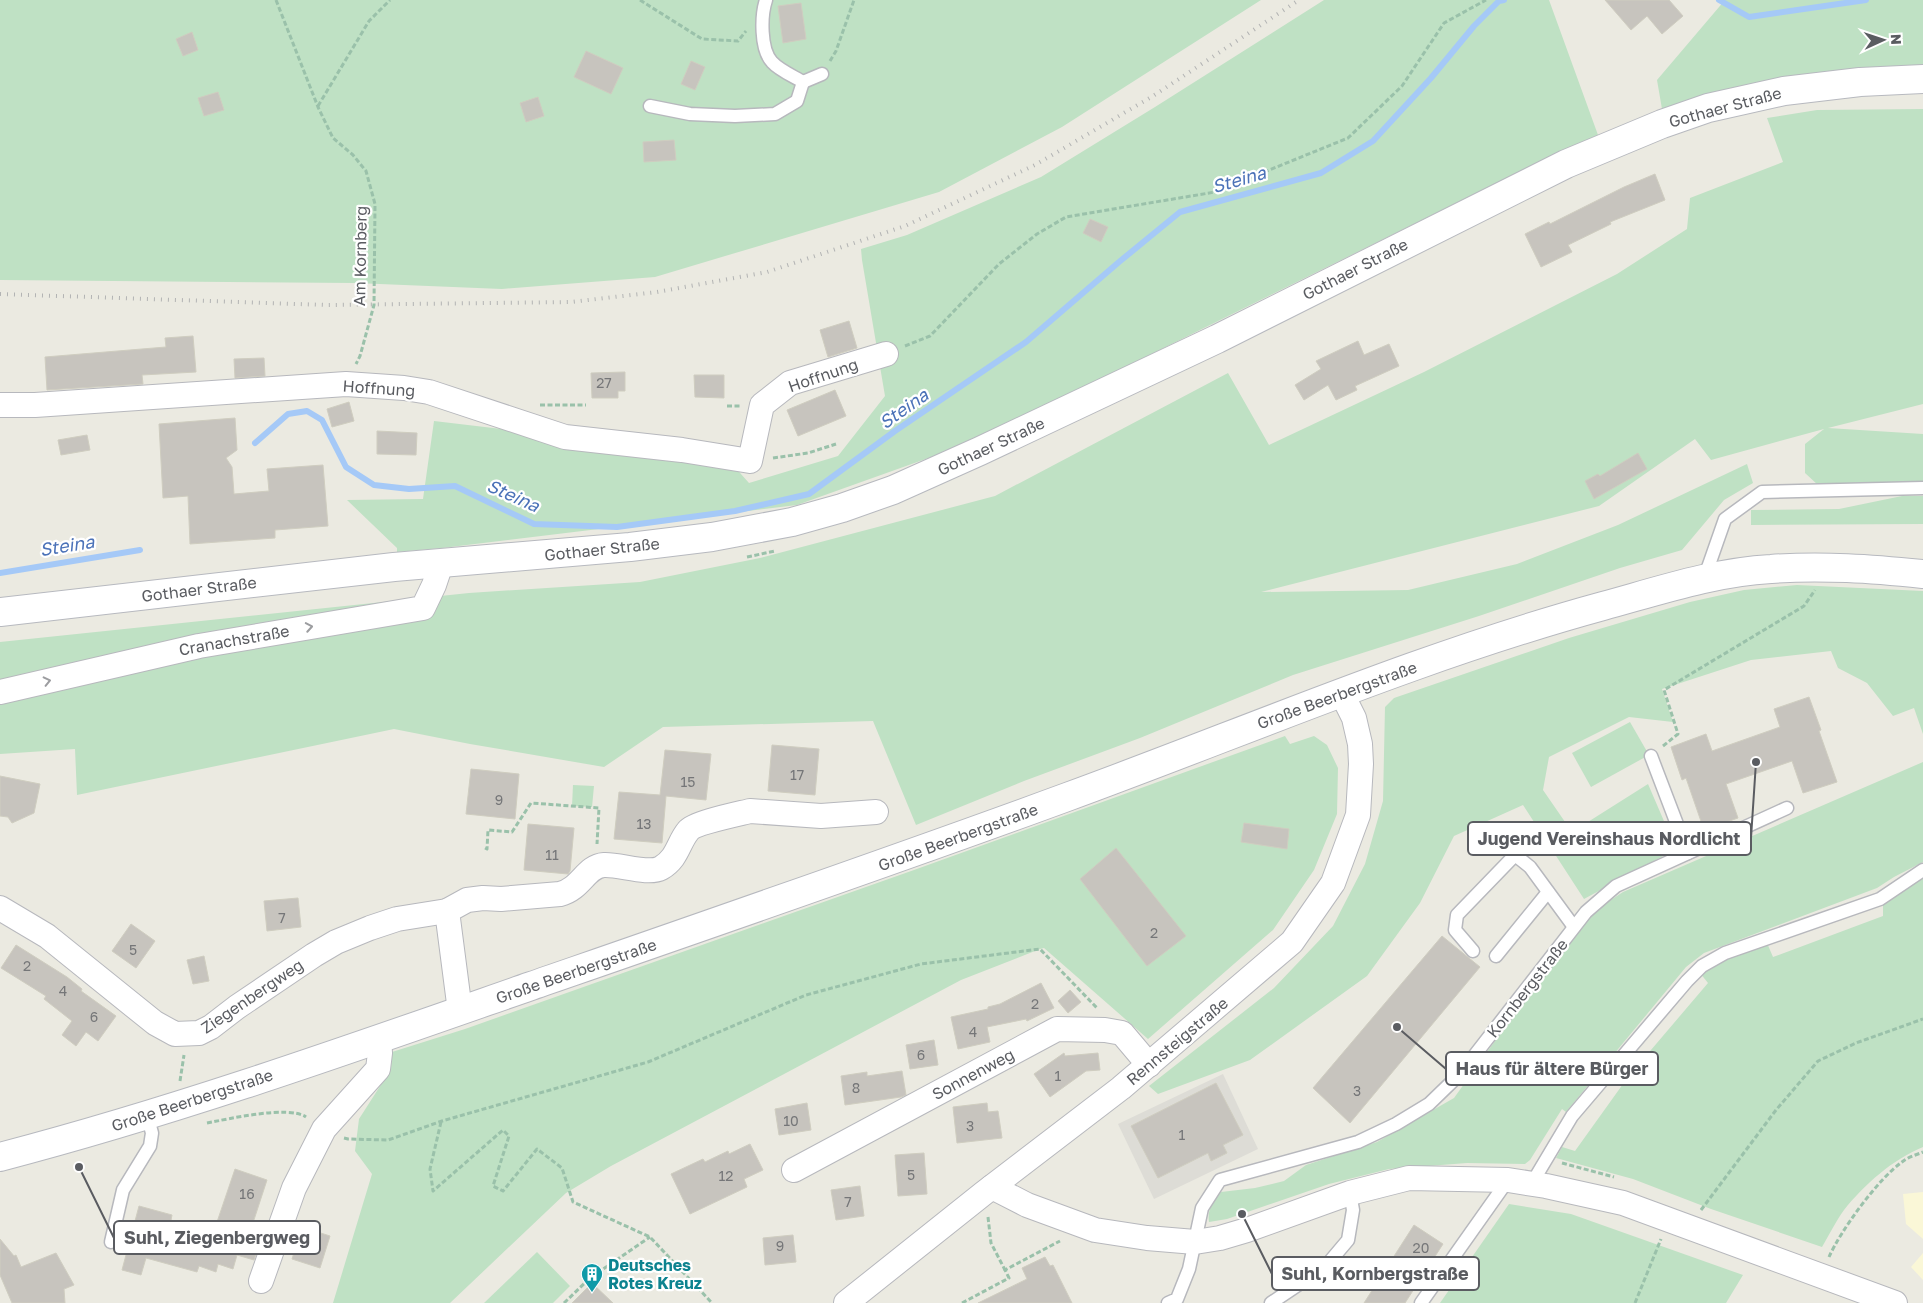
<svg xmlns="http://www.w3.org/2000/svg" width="1923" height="1303" font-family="'Golos Text',sans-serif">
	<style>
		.commercial { fill: #faf7d7 }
		.industrial { fill: #dddcd6 }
		.green { fill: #bfe1c4 }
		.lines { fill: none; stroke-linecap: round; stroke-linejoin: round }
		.stream { stroke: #a5c9f7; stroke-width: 6 }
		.building { fill: #c7c4be; stroke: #cfcdc0 }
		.lane-casing { stroke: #b7b8bd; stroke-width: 15 }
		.street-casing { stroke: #b7b8bd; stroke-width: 26 }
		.secondary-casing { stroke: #b7b9bf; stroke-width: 30 }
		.path { stroke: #9ac1aa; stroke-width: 3; stroke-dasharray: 5 2.5; stroke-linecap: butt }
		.lane { stroke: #fff; stroke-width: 12 }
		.street { stroke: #fff; stroke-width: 24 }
		.secondary { stroke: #fff; stroke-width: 28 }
		.rail { stroke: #b2b3b3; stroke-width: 4; stroke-dasharray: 1 6; stroke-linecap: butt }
		.oneway { stroke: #9c9da0 }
		.labels { text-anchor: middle; stroke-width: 4.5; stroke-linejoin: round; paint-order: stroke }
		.number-label { font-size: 14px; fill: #757678 }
		.street-label { font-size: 16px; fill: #5a5c61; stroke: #fff }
		.culture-label { font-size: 16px; font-weight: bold; fill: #0d838f; stroke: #fff; text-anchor: start }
		.water-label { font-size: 18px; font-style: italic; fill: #4b72b8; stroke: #fff }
		.leader { fill: none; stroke: #5a5c61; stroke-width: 2 }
		.callout-dot { fill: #5a5c61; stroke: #fff; stroke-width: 2 }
		.callout { fill: #fff; stroke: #5a5c61; stroke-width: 2 }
		.callout-label { font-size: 18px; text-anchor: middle; font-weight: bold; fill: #5a5c61 }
	</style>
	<rect width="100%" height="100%" fill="#ebeae1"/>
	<!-- commercial -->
	<g class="commercial">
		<path d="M1923,1192V1239L1906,1224L1903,1194Z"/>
		<path d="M1923,1253V1280L1911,1267Z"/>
	</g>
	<!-- industrial -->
	<path class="industrial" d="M1223,1074L1258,1149L1154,1199L1118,1124Z"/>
	<!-- green -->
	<g class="green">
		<path d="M0,0H1261L1062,127L939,192L655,277L502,289L355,283L0,280Z"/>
		<path d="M1324,0H1549L1598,135L1561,151L976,441L797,505L442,548L397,552V548L347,500L423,499L434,421L724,455L749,483L838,456L885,396L862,260L861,249L907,235L1041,177L1155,107Z"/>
		<path d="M1725,0H1923V66L1710,96L1662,109L1657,80Z"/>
		<path d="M1923,109V404L1828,428L1923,434V482L1818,485L1805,473V444L1824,429L1711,460L1695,439L1599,506L1261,592L1408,590L1517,564L1618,525L1747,464L1753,483L1724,500L1682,550L1620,568L1479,616L1293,675L1140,738L1024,781L916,825L873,721L663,727L604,767L470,744L394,729L77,795L75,749L0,754V642L469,593L640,582L760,558L995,496L1228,373L1269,445L1424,372L1617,274L1687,229L1690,198L1783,162L1767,118L1817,110Z"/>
		<path d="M1902,496H1923V524L1751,525V510L1839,509Z"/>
		<path d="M1797,585L1923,591V734L1914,708L1893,716L1867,683L1838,668L1831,651L1751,660L1662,689L1673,722L1629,717L1549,757L1543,790L1572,832L1648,784L1676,849L1584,899L1523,805L1454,836L1420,903L1367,976L1250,1060L1158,1094L1149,1086L1274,988L1333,926L1365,864L1383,801L1385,707L1394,698L1569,638L1690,602L1744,590Z"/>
		<path d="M1630,722L1649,755L1591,787L1572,753Z"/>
		<path d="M1285,736L1290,744L1314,736L1327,745L1338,768L1337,814L1314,870L1273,930L1148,1039L1044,948L1040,949L961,980L611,1166L566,1193L450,1303H333L372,1174L355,1151L359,1119L391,1069L392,1052L465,1029L914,870Z"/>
		<path d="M1923,762V862L1894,877L1877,888L1704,953L1686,967L1566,1112L1562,1109L1530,1160L1525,1164L1467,1163L1389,1169L1329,1184L1227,1219L1209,1222C1207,1209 1213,1202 1221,1192L1255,1188L1284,1181L1306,1165L1377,1142L1454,1098L1546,970L1594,911L1623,892Z"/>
		<path d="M573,785L594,786L592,807L572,806Z"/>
		<path d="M1923,878V1147C1893,1159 1864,1185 1844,1210C1836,1221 1829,1235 1822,1247L1711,1209L1633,1179L1556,1158L1562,1147L1575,1151L1628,1077L1708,983L1700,973L1714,964L1767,943L1773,957L1883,916V900Z"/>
		<path d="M1509,1204L1571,1214L1743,1275L1726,1303H1440Z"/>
		<path d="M537,1252L570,1286L553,1303H484Z"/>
	</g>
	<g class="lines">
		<!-- stream -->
		<g class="stream">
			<path d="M1719,0L1749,17L1866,0"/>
			<path d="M255,443L288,414L307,411L322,420L346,467L374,485L409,489L455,486L534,524L617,527L735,511L809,494L895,431L1026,342L1119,262L1180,212L1321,173L1373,141L1431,78L1474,26L1499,1L1504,0"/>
			<path d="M0,573L140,550"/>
		</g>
	</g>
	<!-- building -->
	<g class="building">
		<path d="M1605,0H1669L1683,16L1662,34L1647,16L1631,30Z"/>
		<path d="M801,3L806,39L783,43L778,6Z"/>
		<path d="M192,32L198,50L183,56L176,39Z"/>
		<path d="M586,51L623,68L611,94L574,77Z"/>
		<path d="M691,61L705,67L695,90L681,84Z"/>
		<path d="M218,92L224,110L204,116L198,98Z"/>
		<path d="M538,97L544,116L526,122L520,103Z"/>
		<path d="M674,140L676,160L644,162L643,142Z"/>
		<path d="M1655,174L1665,200L1610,222L1611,224L1568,245L1572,252L1541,267L1525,234L1549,222L1550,224L1624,187Z"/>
		<path d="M1090,219L1108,227L1101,242L1083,233Z"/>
		<path d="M849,321L857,348L828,357L820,330Z"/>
		<path d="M193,336L196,372L142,375L143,384L47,390L45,357L166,347L165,338Z"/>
		<path d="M1358,341L1364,355L1389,344L1399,366L1355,386L1357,390L1336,400L1328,385L1304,400L1295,385L1321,369L1316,361Z"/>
		<path d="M264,358L265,376L235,378L234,359Z"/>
		<path d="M625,372V391H618V398H592L591,373Z"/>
		<path d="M694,375H724V398L695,397Z"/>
		<path d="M835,390L846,416L798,436L787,410Z"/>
		<path d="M349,402L354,421L332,427L327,409Z"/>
		<path d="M235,418L237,450L226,458L232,467L234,494L269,491L267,469L323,465L328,526L275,530V538L190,544L188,496L163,498L159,424Z"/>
		<path d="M377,431L417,433L416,455L377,454Z"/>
		<path d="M87,435L90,450L61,455L58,440Z"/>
		<path d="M1638,453L1647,469L1594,499L1585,481L1598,474L1600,476Z"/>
		<path d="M1809,697L1821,730L1819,731L1837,782L1803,793L1792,761L1726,784L1738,818L1704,830L1686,778L1682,780L1671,747L1706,734L1712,751L1780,727L1774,709Z"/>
		<path d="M772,745L819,749L815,795L768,791Z"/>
		<path d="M665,750L711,754L706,800L666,796L662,843L614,839L619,792L660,795Z"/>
		<path d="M471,769L519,774L515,819L466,814Z"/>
		<path d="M0,776L40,784L34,813L12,823L8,817L0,816Z"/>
		<path d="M1244,823L1289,829L1287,849L1241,842Z"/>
		<path d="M528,824L574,828L570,871L568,874L524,870Z"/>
		<path d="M1116,848L1186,936L1147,966L1080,879Z"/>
		<path d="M298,898L301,927L267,931L264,901Z"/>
		<path d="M131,924L155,941L136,968L112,951Z"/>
		<path d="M1442,936L1480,967L1350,1123L1313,1088Z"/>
		<path d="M16,945L67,977L82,989L81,991L116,1016L98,1041L86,1032L76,1046L62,1035L72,1021L44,999L46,996L1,968Z"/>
		<path d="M204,956L209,981L193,984L187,960Z"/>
		<path d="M1041,983L1054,1008L1027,1021L1026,1019L987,1027L990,1042L958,1049L951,1017L988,1009V1007L1000,1004Z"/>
		<path d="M1070,990L1081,1002L1068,1013L1058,1001Z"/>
		<path d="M934,1040L938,1065L910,1069L906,1045Z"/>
		<path d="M1064,1053L1065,1056L1098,1053L1100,1070L1086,1071L1050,1097L1034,1074Z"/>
		<path d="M902,1071L906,1095L901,1097L845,1105L841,1076L867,1072V1076Z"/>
		<path d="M1216,1083L1243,1135L1223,1145L1227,1153L1211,1161L1208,1153L1158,1178L1131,1126Z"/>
		<path d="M807,1103L811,1130L779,1135L775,1109Z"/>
		<path d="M987,1103L988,1112L998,1111L1002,1138L957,1143L953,1107Z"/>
		<path d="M750,1144L763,1170L744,1179L747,1187L690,1214L671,1174L703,1159L705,1162L728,1151L729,1154Z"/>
		<path d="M924,1153L927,1194L898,1196L895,1155Z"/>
		<path d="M235,1169L267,1180L249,1235L261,1239L254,1260L237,1255L233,1269L218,1264L216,1272L199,1266L197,1272L146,1258L141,1275L122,1270L139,1206L172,1215L171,1220L209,1232L212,1224L216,1225Z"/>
		<path d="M860,1186L864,1216L836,1220L831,1190Z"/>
		<path d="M1414,1225L1443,1244L1405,1303H1364Z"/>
		<path d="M302,1227L330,1236L320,1268L292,1259Z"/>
		<path d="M793,1235L796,1262L765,1265L763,1238Z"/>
		<path d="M0,1239L14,1256L16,1255L21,1267L56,1253L74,1285L64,1289L65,1303H12L0,1275Z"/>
		<path d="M1045,1257L1050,1266L1053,1265L1072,1303H978L1027,1279L1022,1268Z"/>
		<path d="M592,1283L613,1303H572Z"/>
	</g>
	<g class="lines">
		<!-- lane casing -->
		<g class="lane-casing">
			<g id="lane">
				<path d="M766,0C761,15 760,49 772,62C779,70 793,76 803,82L822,74"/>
				<path d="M650,106L690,114L735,116L775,114L797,101L803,82"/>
				<path d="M1704,579L1725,519L1762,492L1923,488"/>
				<path d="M1651,756L1688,853"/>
				<path d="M1473,951L1455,930L1457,915L1515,855L1530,867L1574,927"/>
				<path d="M1496,956L1548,892"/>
				<path d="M1532,1183L1572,1116L1687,981L1702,966L1725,953L1880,899L1923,870"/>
				<path d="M111,1242L123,1190L150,1146L152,1133L147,1115"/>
				<path d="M1168,1303L1177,1299L1189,1269L1202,1208L1220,1180L1358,1142L1396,1124L1429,1104L1460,1074L1586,912L1616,886L1787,808"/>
				<path d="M1271,1303L1326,1266L1348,1240L1353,1210L1350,1193"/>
				<path d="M1421,1303L1508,1180"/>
			</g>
		</g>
		<!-- street casing -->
		<g class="street-casing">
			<g id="street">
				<path d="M0,405H35L346,384L404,388L429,392L565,437L682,450L750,461L762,405L790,383L886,354"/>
				<path d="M0,692L199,646L423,608L434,585L441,564"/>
				<path d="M0,908L47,936L155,1023L175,1034L199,1033L211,1027L237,1007L314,955L336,942L370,928L397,919L447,911L467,900L483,898L501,899L560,894C581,889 586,866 604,865C619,864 648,875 661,868C678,858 678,843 688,831C694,823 738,814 750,811L821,816L876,812"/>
				<path d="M447,911L460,1011"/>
				<path d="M794,1170L1057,1029L1105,1030L1122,1033L1149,1065"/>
				<path d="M992,1187L1027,1205L1095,1230L1147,1238L1195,1242L1220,1238L1247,1230L1350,1193L1409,1178L1508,1180L1546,1186L1623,1203L1895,1303"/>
				<path d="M261,1281L294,1188L324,1129L378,1069L380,1053L379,1040"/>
				<path d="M846,1303L984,1193L1121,1088L1292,942L1333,883L1358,815L1361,764L1360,744L1354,718L1341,692"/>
			</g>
		</g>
		<!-- secondary casing -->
		<g class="secondary-casing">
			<g id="secondary">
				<path d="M0,612L394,567L630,547L712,537L792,522L842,508L893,490L980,451L1217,339L1566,164L1662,124L1708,108L1784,91L1860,82L1923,79"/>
				<path d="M0,1157C180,1110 356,1047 531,986C710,924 890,862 1067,797C1245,732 1420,656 1603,606C1658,591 1714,572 1771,569C1822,565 1873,569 1923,574"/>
			</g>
		</g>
		<!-- path -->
		<g class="path">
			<path d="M276,0L318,107L333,138L353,155L366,171L375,204L374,305L360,356L356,364"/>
			<path d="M640,0L702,39L738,41L746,31"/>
			<path d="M830,61L836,51L854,0"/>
			<path d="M318,106L369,21L390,0"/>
			<path d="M905,346L930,336L999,264L1037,234L1066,217L1215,192L1348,138L1402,86L1444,23L1486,0"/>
			<path d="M540,405H586"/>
			<path d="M727,406H742"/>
			<path d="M773,458L808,453L836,444"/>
			<path d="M747,557L775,551"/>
			<path d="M1663,746L1678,734L1664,690L1804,606L1815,590"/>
			<path d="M485,848L487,849L488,830L512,832L531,803L599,808L597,844"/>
			<path d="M180,1081L184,1055"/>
			<path d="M441,1122L430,1169L433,1191L503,1130L509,1136L493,1186L503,1191L537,1149L562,1168L573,1202L650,1237L712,1303"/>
			<path d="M207,1123C228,1119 289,1105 306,1117"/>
			<path d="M344,1138L348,1139L388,1140L442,1121L648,1062L806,995L921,964L1040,949L1097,1008"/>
			<path d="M1562,1163L1614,1177"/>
			<path d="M1701,1210L1776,1110L1818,1061L1856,1043L1923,1019"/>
			<path d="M988,1217L991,1243L1005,1270"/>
			<path d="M1829,1257C1841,1230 1878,1179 1902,1162C1908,1157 1916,1155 1923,1152"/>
			<path d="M564,1303L590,1278L650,1237"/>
			<path d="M962,1303L1009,1278L1005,1270L1060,1241"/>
			<path d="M1635,1303L1661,1239"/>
		</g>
		<!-- lane -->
		<use href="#lane" class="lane"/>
		<!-- street -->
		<use href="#street" class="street"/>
		<!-- secondary -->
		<use href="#secondary" class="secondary"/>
		<!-- rail -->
		<path class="rail" d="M0,294L327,305L571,302L657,292L767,272L905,226L1035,165L1153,96L1299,0"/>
	</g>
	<!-- one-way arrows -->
	<defs><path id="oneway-chevron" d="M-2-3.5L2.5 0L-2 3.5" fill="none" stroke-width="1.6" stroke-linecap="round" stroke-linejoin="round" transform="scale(1.25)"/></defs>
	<g class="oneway">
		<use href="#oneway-chevron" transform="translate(309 627) rotate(-10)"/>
		<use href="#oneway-chevron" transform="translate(47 681) rotate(-13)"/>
	</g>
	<!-- icons -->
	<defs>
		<g id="building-pin" transform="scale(1.125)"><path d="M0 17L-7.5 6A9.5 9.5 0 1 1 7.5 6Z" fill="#0f9aa8" stroke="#fff"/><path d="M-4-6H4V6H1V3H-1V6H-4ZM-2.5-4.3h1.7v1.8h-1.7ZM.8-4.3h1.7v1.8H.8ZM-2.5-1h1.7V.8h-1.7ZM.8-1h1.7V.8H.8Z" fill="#fff"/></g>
	</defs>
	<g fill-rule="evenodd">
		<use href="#building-pin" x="592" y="1274"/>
	</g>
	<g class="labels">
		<!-- number labels -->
		<g class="number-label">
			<text x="604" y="388">27</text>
			<text x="797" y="780">17</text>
			<text x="688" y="787">15</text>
			<text x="499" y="805">9</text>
			<text x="644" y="829">13</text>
			<text x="552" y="860">11</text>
			<text x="282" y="923">7</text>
			<text x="1154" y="938">2</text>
			<text x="133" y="955">5</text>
			<text x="27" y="971">2</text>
			<text x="63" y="996">4</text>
			<text x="1035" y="1009">2</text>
			<text x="94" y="1022">6</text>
			<text x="973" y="1037">4</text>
			<text x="921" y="1060">6</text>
			<text x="1058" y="1081">1</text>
			<text x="856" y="1093">8</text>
			<text x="1357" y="1096">3</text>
			<text x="791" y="1126">10</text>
			<text x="970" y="1131">3</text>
			<text x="1182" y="1140">1</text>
			<text x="911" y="1180">5</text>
			<text x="726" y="1181">12</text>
			<text x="247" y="1199">16</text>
			<text x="848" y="1207">7</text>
			<text x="780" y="1251">9</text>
			<text x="1421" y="1253">20</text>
		</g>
		<!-- street labels -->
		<g class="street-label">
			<text transform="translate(1725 107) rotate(-15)" y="6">Gothaer Straße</text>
			<text transform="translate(360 256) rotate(-89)" y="6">Am Kornberg</text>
			<text transform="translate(1355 269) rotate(-27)" y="6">Gothaer Straße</text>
			<text transform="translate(823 375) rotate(-19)" y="6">Hoffnung</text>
			<text transform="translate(379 388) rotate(4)" y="6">Hoffnung</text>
			<text transform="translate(991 446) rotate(-25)" y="6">Gothaer Straße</text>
			<text transform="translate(602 549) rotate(-6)" y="6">Gothaer Straße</text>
			<text transform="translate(199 589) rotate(-7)" y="6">Gothaer Straße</text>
			<text transform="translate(234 640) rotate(-10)" y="6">Cranachstraße</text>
			<text transform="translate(1337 695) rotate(-20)" y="6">Große Beerbergstraße</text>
			<text transform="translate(958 837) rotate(-20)" y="6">Große Beerbergstraße</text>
			<text transform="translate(576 971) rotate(-19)" y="6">Große Beerbergstraße</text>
			<text transform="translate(1527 988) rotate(-52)" y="6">Kornbergstraße</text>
			<text transform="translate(252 996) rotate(-34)" y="6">Ziegenbergweg</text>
			<text transform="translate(1177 1041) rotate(-40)" y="6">Rennsteigstraße</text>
			<text transform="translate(973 1074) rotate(-28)" y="6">Sonnenweg</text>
			<text transform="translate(192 1100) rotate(-18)" y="6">Große Beerbergstraße</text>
		</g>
		<!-- culture labels -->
		<g class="culture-label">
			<text x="608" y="1271">Deutsches<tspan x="608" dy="18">Rotes Kreuz</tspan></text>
		</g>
		<!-- water labels -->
		<g class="water-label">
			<text transform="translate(1239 180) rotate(-16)" y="6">Steina</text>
			<text transform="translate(904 409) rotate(-35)" y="6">Steina</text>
			<text transform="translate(513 496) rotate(24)" y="6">Steina</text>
			<text transform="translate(67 546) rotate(-9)" y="6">Steina</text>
		</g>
	</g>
	<!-- callouts -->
	<path class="leader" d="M1756 762L1751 838M1397 1027L1446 1069M79 1167L114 1238M1242 1214L1272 1274"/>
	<g class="callout-dot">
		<circle cx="1756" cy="762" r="5"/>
		<circle cx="1397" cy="1027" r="5"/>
		<circle cx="79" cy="1167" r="5"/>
		<circle cx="1242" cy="1214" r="5"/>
	</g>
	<g class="callout">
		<rect x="1468" y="822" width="283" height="33" rx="5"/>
		<rect x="1446" y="1052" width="212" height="33" rx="5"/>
		<rect x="114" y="1221" width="206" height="33" rx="5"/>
		<rect x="1272" y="1257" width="207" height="33" rx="5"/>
	</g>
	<g class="callout-label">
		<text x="1609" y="845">Jugend Vereinshaus Nordlicht</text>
		<text x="1552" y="1075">Haus für ältere Bürger</text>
		<text x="217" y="1244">Suhl, Ziegenbergweg</text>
		<text x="1375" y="1280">Suhl, Kornbergstraße</text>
	</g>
	<!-- north arrow -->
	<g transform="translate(1883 40) rotate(87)" stroke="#ffffff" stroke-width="4" paint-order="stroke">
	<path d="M0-4L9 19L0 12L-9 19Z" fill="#5a5c61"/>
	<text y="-8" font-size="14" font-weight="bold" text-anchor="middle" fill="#5a5c61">N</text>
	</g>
</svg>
